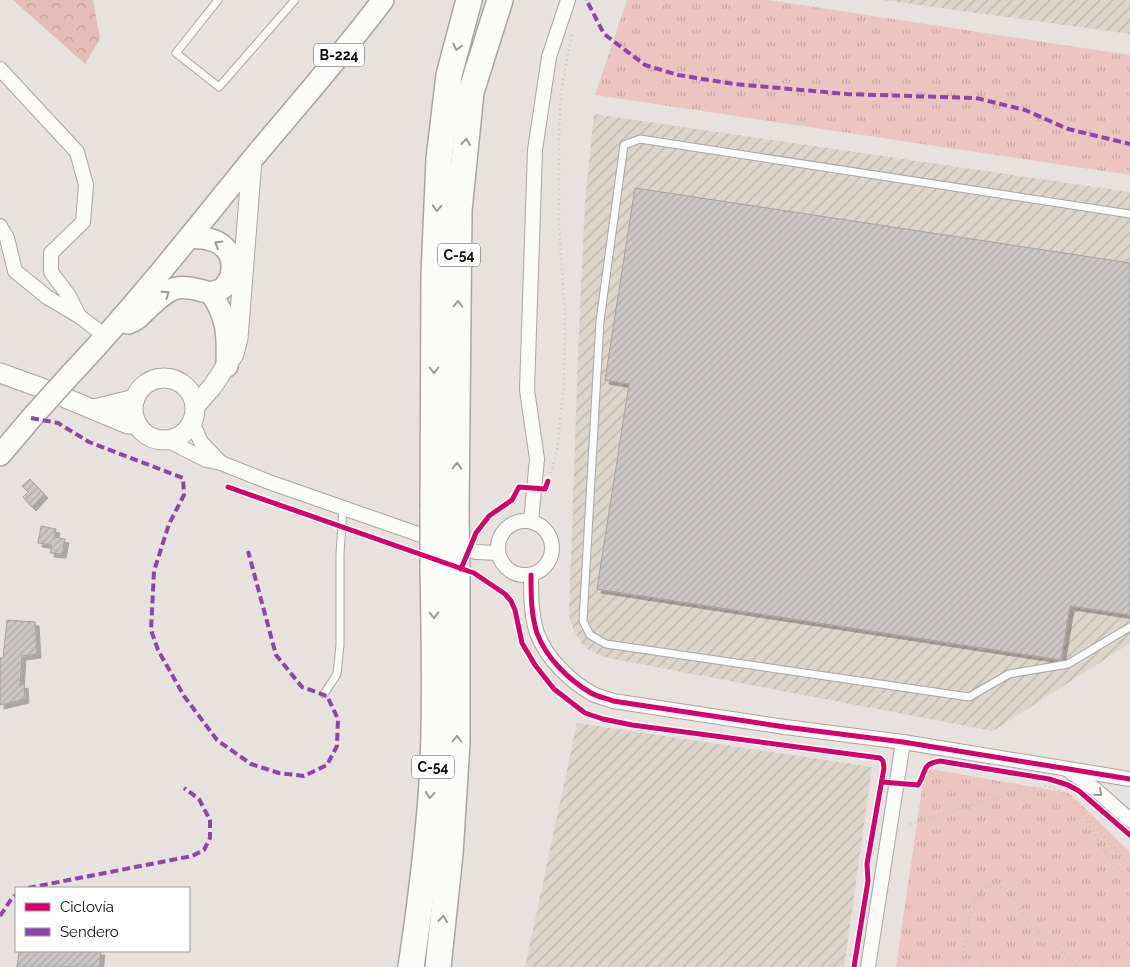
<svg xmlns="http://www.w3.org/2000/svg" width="1130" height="967" font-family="Raleway,sans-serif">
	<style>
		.industrial { fill: url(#industrial-furrows) }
		.grass { fill: url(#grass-tufts) }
		.forest { fill: url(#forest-crowns) }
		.building { fill: url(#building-hatch); stroke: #a6a29f; filter: url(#shadow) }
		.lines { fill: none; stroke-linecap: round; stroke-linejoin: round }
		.lane-casing { stroke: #a9a5a2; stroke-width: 9 }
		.street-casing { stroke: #a9a5a2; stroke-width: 16 }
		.secondary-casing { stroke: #a9a5a2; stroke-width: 21 }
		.primary-casing { stroke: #a9a5a2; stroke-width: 24 }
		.highway-casing { stroke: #a9a5a2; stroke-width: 28 }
		.path { stroke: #c5c3c2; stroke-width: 2.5; stroke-dasharray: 1 4; stroke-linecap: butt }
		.lane { stroke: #fbfbfa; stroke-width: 7 }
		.street { stroke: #fbfbfa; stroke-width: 14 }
		.secondary { stroke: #fbfbfa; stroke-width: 19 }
		.primary { stroke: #fbfbfa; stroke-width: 21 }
		.highway { stroke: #fbfbfa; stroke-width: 25 }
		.primary-bridge-casing { stroke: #a9a5a2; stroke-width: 24; stroke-linecap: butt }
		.highway-bridge-casing { stroke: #a9a5a2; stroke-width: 28; stroke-linecap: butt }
		.primary-bridge { stroke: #fbfbfa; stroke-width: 21 }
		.highway-bridge { stroke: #fbfbfa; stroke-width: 25 }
		.quiet { stroke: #8e44ad; stroke-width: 4; stroke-dasharray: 8 4; stroke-linecap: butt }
		.cycleway-casing { stroke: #fff; stroke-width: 8 }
		.cycleway { stroke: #d6006c; stroke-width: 5 }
		.oneway { stroke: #9d9b9a }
		.labels { text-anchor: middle; stroke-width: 4; stroke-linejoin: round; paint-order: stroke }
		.shield { fill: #fff; stroke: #575553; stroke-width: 1 }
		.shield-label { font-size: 14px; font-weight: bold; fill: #0f0c09 }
	</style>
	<defs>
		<pattern id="industrial-furrows" width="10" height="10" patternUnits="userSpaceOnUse" patternTransform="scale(1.25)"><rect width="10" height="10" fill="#ddd4ca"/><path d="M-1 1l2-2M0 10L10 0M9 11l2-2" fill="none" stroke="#bcb5ac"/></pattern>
		<pattern id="grass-tufts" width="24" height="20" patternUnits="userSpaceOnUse" patternTransform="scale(1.25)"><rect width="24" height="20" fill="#ecc4c0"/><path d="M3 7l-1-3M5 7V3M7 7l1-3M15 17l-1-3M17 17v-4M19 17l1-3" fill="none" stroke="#c9a7a4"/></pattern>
		<pattern id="forest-crowns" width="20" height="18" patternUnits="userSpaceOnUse" patternTransform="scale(1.25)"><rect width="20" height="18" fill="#e6bcb8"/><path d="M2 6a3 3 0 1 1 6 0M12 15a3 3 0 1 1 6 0" fill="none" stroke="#c4a09d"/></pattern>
		<pattern id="building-hatch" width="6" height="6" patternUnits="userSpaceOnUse" patternTransform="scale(1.25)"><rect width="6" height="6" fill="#ccc7c4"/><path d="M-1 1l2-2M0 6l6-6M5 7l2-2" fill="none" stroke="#aeaaa7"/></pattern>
		<filter id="shadow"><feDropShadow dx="4" dy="4" stdDeviation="0" flood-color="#0004"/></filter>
	</defs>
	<rect width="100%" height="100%" fill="#e7e2de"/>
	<!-- industrial -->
	<g class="industrial">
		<path d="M883,0H1130V34Z"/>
		<path d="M594,114L1130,192V643L993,731L603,657L584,647L575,633L569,616L578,355L585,202Z"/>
		<path d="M577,723L872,767L844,967H525Z"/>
	</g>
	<!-- grass -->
	<g class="grass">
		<path d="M627,0H768L1130,55V175L595,95Z"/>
		<path d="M925,768L1069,793L1130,852V967H896Z"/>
	</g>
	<!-- forest -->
	<path class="forest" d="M13,0H93L100,39L85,64Z"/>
	<!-- building -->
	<g class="building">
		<path d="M635,188L1130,263V615L1070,606L1061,660L597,589L629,384L605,380Z"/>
		<path d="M30,479L44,494L32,507L23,497L28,492L22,486Z"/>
		<path d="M41,526L56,529L54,537L65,539L62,554L50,553L52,545L38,543Z"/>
		<path d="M7,620L35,622L37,654L22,656L20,685L24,684L25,699L0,705V658H3Z"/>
		<path d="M19,951H101L99,967H17Z"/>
	</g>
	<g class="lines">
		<!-- lane casing -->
		<g class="lane-casing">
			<g id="lane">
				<path d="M218,0L176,53L219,87L295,0"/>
				<path d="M1130,214L640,139L624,145L600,321L583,621L590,635L606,644L969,697L1009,674L1068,664L1130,627"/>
				<path d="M324,694L337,674L340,645V554L343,508"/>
			</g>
		</g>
		<!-- street casing -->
		<g class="street-casing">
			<g id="street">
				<path d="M0,69L77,152L86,185L83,222L51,253V272L69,296L79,316"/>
				<path d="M0,226L7,238L15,271L47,297L79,316L105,336"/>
				<path d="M191,426L196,431L201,442L221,463"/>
				<path d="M167,440L206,460L221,463L269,482L415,533L476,552L498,553"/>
				<circle cx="525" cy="548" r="27"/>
				<path d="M531,521L537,459L527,390L535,150L549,57L568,0"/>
				<path d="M531,575C531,594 531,615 537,633C546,658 569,680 591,693C598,697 606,698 613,701L785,727L903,742L1130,779"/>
				<path d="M1068,770L1096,790L1130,820"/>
				<path d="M868,967L903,742"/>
			</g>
		</g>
		<!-- secondary casing -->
		<g class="secondary-casing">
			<g id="secondary">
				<path d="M0,373L39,387L128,424H137"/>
				<circle cx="164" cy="409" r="31"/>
				<path d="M195,406L212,387L234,354L238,338L241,300L252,160"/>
				<path d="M94,409L135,399"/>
			</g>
		</g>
		<!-- primary casing -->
		<g class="primary-casing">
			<g id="primary">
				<path d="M190,237C201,238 215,238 224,247C234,256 235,275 225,286C222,290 216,291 211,293"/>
				<path d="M128,323C136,321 141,315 147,309C174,284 176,284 211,293C228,318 228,336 227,366"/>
				<path d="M71,374C134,307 192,234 250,162C295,108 341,56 383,0"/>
				<path d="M0,455L34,415"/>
			</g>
		</g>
		<!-- highway casing -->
		<g class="highway-casing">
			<g id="highway">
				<path d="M433,512L434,275L439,159L449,75L469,0"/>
				<path d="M456,515L459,210L471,92L500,0"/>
				<path d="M411,967C421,900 430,831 433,764C436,698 434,632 433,566"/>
				<path d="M438,967L450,854L457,743V571"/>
			</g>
		</g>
		<!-- path -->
		<g class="path">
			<path d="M586,0L588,3"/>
			<path d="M549,478L557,450L564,384L565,313L559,227V136L561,92L572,33"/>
			<path d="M1083,813L1109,860L1122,872"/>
			<path d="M910,824L1029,788L1048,786L1057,789L1068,796L1125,860"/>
			<path d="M961,967L970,916L976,899L982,890L989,887H998L1007,889L1013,894L1026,920L1079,967"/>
		</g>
		<!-- lane -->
		<use href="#lane" class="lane"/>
		<!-- street -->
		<use href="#street" class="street"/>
		<!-- secondary -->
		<use href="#secondary" class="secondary"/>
		<!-- primary -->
		<use href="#primary" class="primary"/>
		<!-- highway -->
		<use href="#highway" class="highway"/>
		<!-- primary-bridge casing -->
		<g class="primary-bridge-casing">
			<path id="primary-bridge" d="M34,415L71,374"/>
		</g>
		<!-- highway-bridge casing -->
		<g class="highway-bridge-casing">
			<g id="highway-bridge">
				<path d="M433,512V566"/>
				<path d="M456,515L457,571"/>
			</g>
		</g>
		<!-- primary-bridge -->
		<use href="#primary-bridge" class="primary-bridge"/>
		<!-- highway-bridge -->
		<use href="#highway-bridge" class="highway-bridge"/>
		<!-- quiet -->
		<g class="quiet">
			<path d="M588,3L604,34L645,65L678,75L734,84L847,94L976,98L1025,110L1068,129L1130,144"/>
			<path d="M31,418L58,423L89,442L183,478L184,495L169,524L154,571L151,630L158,650L184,696L217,740L251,764L279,773L304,776L327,765L337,746L338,719L327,696L302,687L276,655L248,551"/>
			<path d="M28,888L192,856L204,850L210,838V820L199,799L184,788"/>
			<path d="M0,916L12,898L16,895"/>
		</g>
		<!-- cycleway casing -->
		<g class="cycleway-casing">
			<g id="cycleway">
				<path d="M228,487L474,573L505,594L511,601L515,610L522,643L535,665L554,689L585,713L603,719L632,725L880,758L883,761L884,768L867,864L868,881L854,967"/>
				<path d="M461,569L476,533L489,516L512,500L519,487L545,489L548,481"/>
				<path d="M531,575C531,594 531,615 537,633C546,658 569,680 591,693C598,697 606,698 613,701L785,727L903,742L1130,779"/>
				<path d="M882,782L918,785C927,773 920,764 940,761L1049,779L1068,785L1079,791L1130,835"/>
			</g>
		</g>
		<!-- cycleway -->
		<use href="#cycleway" class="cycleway"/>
	</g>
	<!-- one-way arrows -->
	<defs><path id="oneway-chevron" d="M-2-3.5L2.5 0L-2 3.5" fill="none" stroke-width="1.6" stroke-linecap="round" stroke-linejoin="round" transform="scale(1.25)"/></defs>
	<g class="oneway">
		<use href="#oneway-chevron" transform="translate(457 47) rotate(105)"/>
		<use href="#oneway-chevron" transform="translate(466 142) rotate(-84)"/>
		<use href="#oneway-chevron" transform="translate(437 208) rotate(92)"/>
		<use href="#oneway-chevron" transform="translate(218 244) rotate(-148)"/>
		<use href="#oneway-chevron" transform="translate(166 294) rotate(-35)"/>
		<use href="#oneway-chevron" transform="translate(458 304) rotate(-89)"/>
		<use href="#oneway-chevron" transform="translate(434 370) rotate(90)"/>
		<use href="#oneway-chevron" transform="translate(457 466) rotate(-89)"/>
		<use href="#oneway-chevron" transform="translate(434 615) rotate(89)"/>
		<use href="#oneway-chevron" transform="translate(457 739) rotate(-89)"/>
		<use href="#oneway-chevron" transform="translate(1099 793) rotate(40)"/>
		<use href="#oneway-chevron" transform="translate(430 795) rotate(95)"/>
		<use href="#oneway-chevron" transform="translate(443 919) rotate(-84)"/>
	</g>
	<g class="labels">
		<!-- shield labels -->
		<g class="shield">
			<rect x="314" y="43.5" width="50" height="23" rx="4"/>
			<rect x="438" y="243.5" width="42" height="23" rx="4"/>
			<rect x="412" y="755.5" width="42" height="23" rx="4"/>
		</g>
		<g class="shield-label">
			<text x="339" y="60">B-224</text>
			<text x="459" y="260">C-54</text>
			<text x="433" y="772">C-54</text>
		</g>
	</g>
	<!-- legend -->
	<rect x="15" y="887" width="175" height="65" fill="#ffffff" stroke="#9f9e9d"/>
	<rect x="25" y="903" width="25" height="8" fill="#d6006c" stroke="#9f9e9d"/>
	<text x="60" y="912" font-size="15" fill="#0f0c09">Ciclovía</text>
	<rect x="25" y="928" width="25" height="8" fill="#8e44ad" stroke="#9f9e9d"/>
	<text x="60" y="937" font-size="15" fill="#0f0c09">Sendero</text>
</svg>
